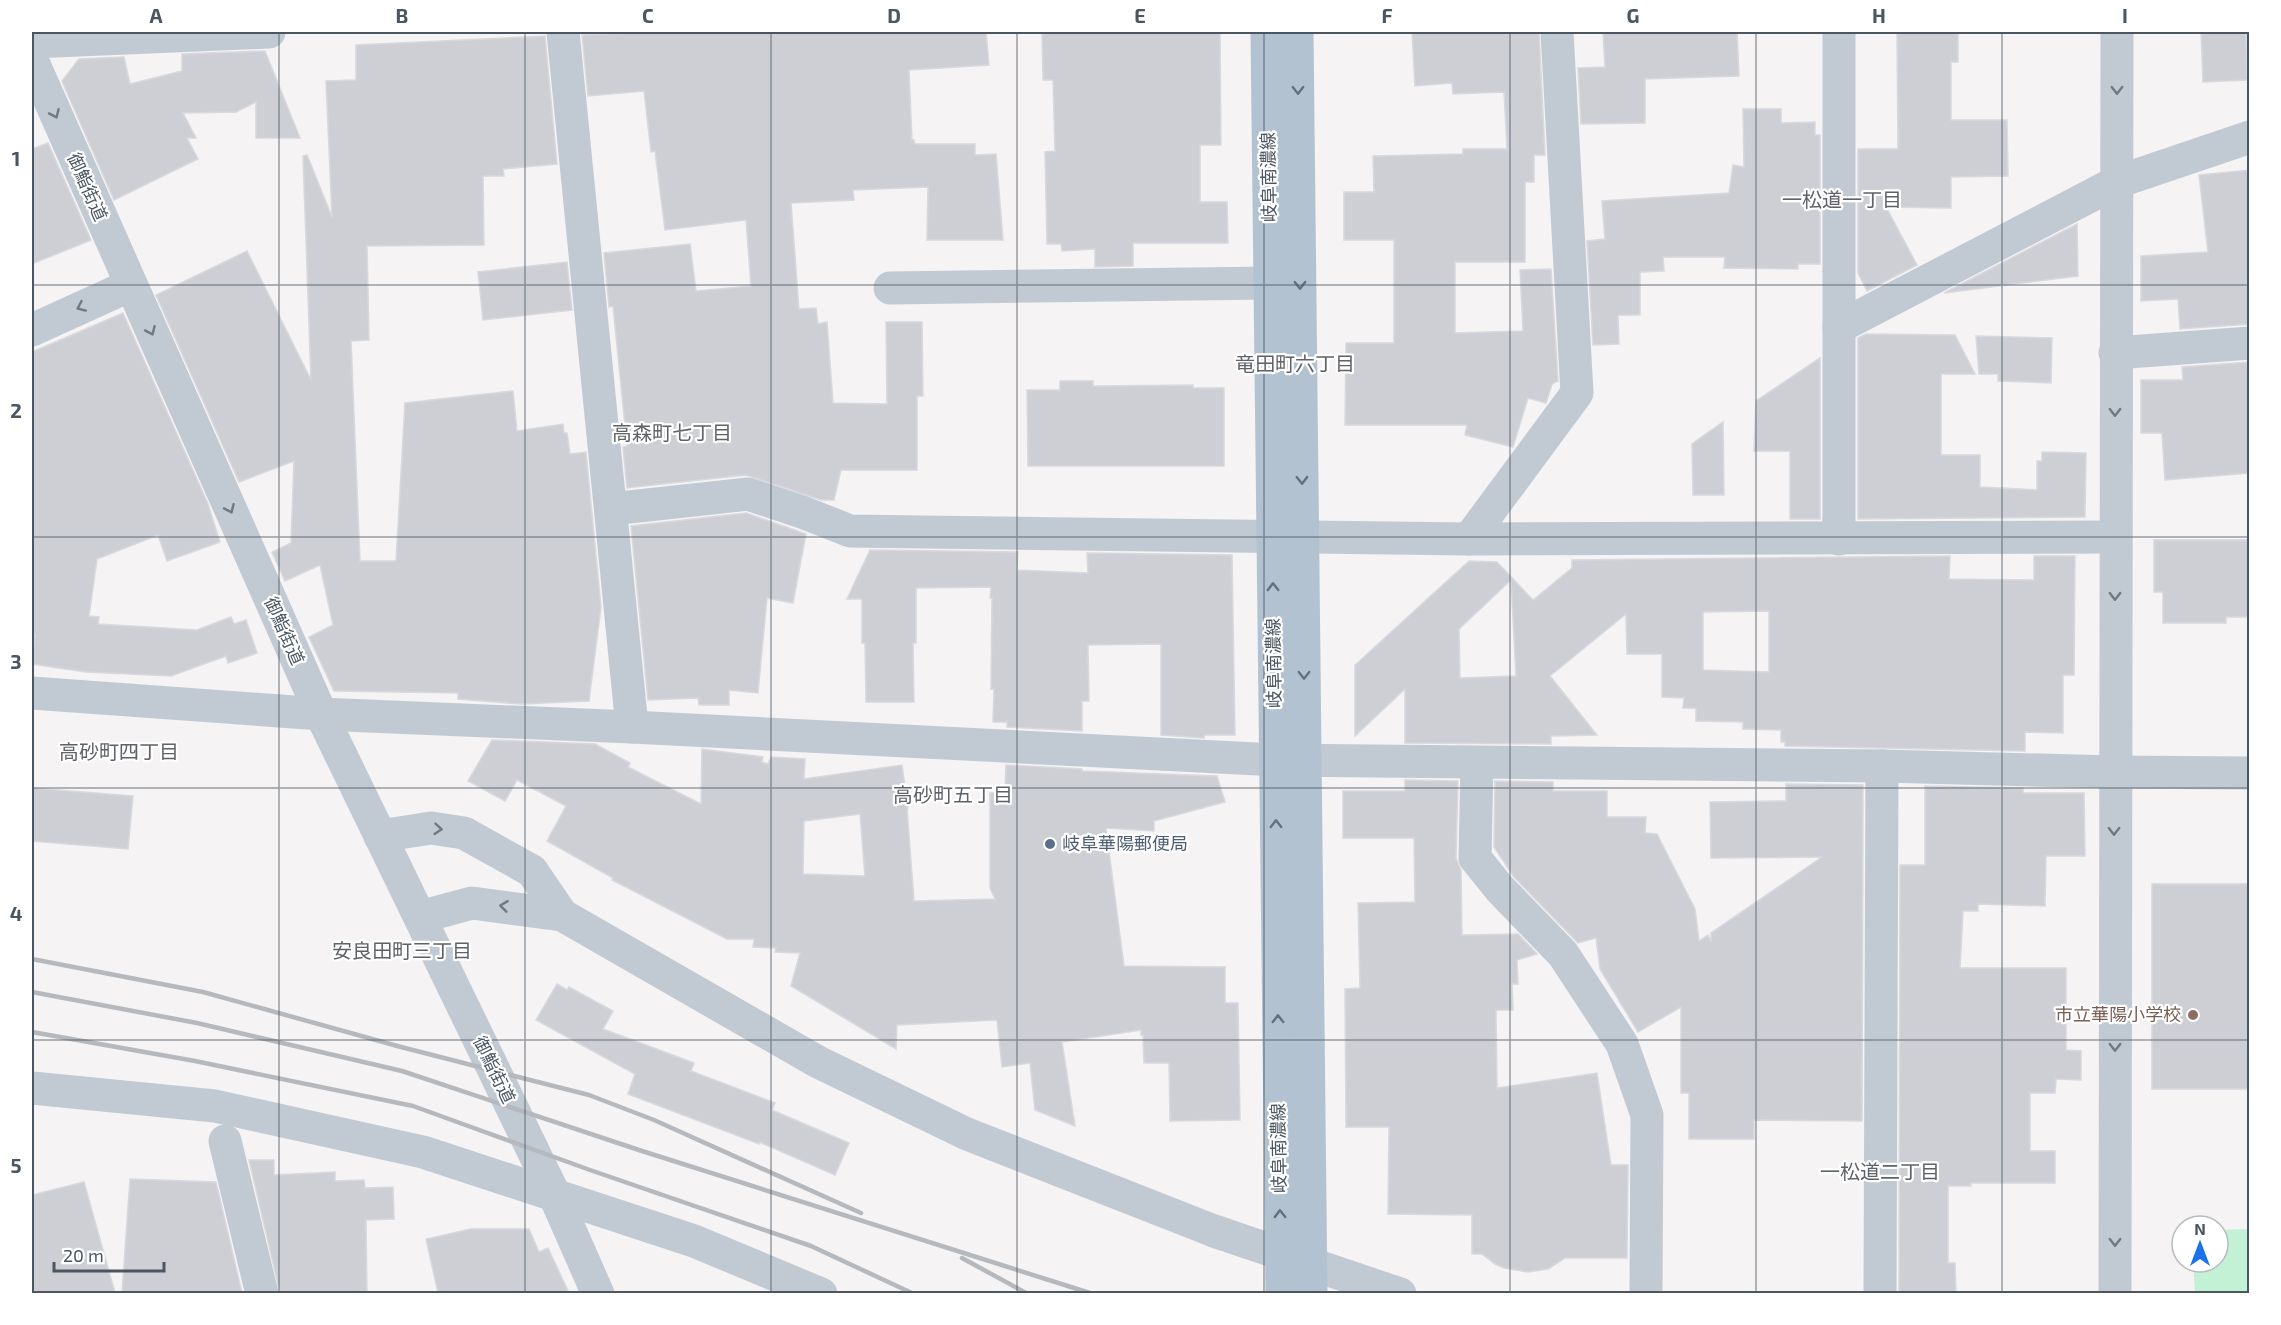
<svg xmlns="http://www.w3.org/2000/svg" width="2281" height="1325" font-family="'Exo 2','Noto Sans JP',sans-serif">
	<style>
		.garden { fill: #c3f1d5 }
		.building { fill: #cdcfd5; stroke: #d7d9de; stroke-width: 1.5; fill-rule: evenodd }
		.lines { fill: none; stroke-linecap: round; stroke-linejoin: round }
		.minor { stroke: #c1cad2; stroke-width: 33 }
		.major { stroke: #b3c2d1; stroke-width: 33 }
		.rail { stroke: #b5b8bd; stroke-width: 4.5 }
		.oneway { stroke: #64717d }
		.oneway2 { stroke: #6e7983 }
		.grid { fill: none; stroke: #4a5661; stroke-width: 1.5; stroke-opacity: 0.55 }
		.service-dot { fill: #5c6f8a; stroke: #fff; stroke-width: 2 }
		.education-dot { fill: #8d6e63; stroke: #fff; stroke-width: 2 }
		.labels { text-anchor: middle; stroke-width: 4.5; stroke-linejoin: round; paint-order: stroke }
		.street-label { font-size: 18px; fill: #4a5661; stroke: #fff }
		.service-label { font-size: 18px; fill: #4e5e75; stroke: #fff; text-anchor: start }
		.education-label { font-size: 18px; fill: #785e54; stroke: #fff; text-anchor: end }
		.neighbourhood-label { font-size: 20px; fill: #5f6368; stroke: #fff }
		.neatline { fill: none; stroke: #4a5661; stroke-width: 2 }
		.grid-label { font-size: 20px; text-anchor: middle; font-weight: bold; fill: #4a5661 }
	</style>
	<rect width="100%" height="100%" fill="#f5f3f3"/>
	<!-- garden -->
	<path class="garden" d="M2249,1229V1293H2195L2193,1262H2218V1230Z"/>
	<!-- building -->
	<g class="building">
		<path d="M646,32H986L989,65L909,70L912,140H914L915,144H975V155L996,154L1003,240H927L928,187L853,190L854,200L791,203L799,309L816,308L818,324L827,322L833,403L887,404L886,322H922L923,396H917V470H841L834,500H821L746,475L627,488L623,447L627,446L613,306L609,307L604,253L690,244L696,291L751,286L746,220L665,230L655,151L651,152L644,91L588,96L582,35Z"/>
		<path d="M1042,32H1220L1221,145H1200V202H1227L1228,243H1133V266L1095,267V249L1062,251L1061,244H1047L1045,152L1055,151L1053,80H1043Z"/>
		<path d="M1412,32H1539L1545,155H1534V182H1525V262H1455V333L1523,331L1520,270L1551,269L1558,381L1552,384L1546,403L1528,398L1513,447L1465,435L1467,425H1345L1346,343H1394V240H1344V192H1374L1373,156L1463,154V149H1507L1504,92L1453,94L1452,83L1415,86Z"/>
		<path d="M1603,32H1737L1739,76L1645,79V123L1581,124L1578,68L1605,67Z"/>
		<path d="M1897,32H1958V62H1951V120H2007L2008,176L1951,177V208L1886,207L1917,265L1867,291L1858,273V149H1898Z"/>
		<path d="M2201,32H2246L2247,80L2203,82Z"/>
		<path d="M545,36L557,164L503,169L504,176H483L484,245L367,246L369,340L351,341L360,561H396L405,403L513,391L517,431L563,424L564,433H567L570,454L586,452L601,607L589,701L521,704L458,699V693L334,691L309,637L333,625L320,565L285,581L272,552L291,543L294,461L239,482L156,295L247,251L311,380L303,156L307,155L332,217L326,81L356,80V45Z"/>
		<path d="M265,51L300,138H256V102L236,112L183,113L196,138H187L198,159L114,200L62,81L79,59L124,57L130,84L182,71V54Z"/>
		<path d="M1743,109H1781V123L1815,122V135H1820V264H1798V269L1724,268L1725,257H1663L1664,271L1640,272V315H1618L1619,344L1593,345L1587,241L1605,239L1602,201L1729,193L1733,165L1744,167Z"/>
		<path d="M48,143L91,240L32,264V149Z"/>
		<path d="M2250,170V324L2180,329L2178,299L2141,301V256L2208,252L2199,175Z"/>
		<path d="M2077,224L2078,276L1944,293Z"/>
		<path d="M567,262L572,310L483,320L478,272Z"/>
		<path d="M123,313L208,504L220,542L167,561L158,535L97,559L89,616L99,617L98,624L197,630L231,617L234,624L246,620L257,653L228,663L226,656L171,676L86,672L32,664L35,634H32V352Z"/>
		<path d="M1866,334L1955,335L1975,374H1941V455H1980V487L2037,490V461H2042V452L2086,453L2085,517L1858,519V338Z"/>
		<path d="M1976,336L2052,338L2051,383L1998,381V374H1979Z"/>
		<path d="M1820,358V519H1790V451H1754L1756,401Z"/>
		<path d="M2250,362V473L2165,480L2162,433H2141V380H2183L2182,367Z"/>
		<path d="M1060,381H1093V386L1193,385V388H1224V466H1028L1027,390H1060Z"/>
		<path d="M1723,422L1724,495H1693L1692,444Z"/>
		<path d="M746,513L806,534L793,603L767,598L758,693L729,690V705H699L698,698L648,700L631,526Z"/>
		<path d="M2154,540H2250V617H2226V623H2163V592H2154Z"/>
		<path d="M870,550L1018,552L1017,570L1088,573L1087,553L1232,555L1235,735H1204V738L1161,735V644L1088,645L1089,701H1082V731L1007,727V722H993L994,689H991L992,598H990L991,587L916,588V643H913L914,702H866L865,643H862V599H847Z"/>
		<path d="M1950,556L1949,579L2034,580V556H2075L2074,675H2063V733L2025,732V751L1785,746V742H1781V730L1743,729V722L1696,721V708H1683L1684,698L1662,697V654H1627L1626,614L1550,676L1597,735L1551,736V744L1405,743V689L1355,736V665L1469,561L1497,562L1533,600L1572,568V560ZM1511,580L1516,676L1460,678L1459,629ZM1769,611V672L1703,670V612Z"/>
		<path d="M492,740L595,744L630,763L628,767L701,804L702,749L763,757L762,762L768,764L771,757L805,759L804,779L902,765L908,808L907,809L914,901L995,899L990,888V793L1005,792L1006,765L1082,769V771L1217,776L1225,802L1154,821V831L1106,828L1124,966L1225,967V1003H1238L1240,1120L1170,1121L1169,1063H1144L1143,1035H1141V1030L1062,1042L1075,1126L1035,1110L1030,1063L1002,1067L997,1020L897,1025L896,1049L791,986L800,953L775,952L776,948L753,947L754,939H727L612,880L613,878L547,841L566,806L517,780L505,801L468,781ZM860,814L865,876L803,874L804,821Z"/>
		<path d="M1405,780L1458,781L1456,858L1461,870L1462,935L1518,934L1537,954L1517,960L1518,984H1512L1513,1010H1496L1497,1088L1597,1073L1611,1165H1628L1627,1258H1565L1548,1269L1528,1272L1504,1268L1495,1264L1482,1254H1472V1215L1388,1214L1389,1127H1346L1345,989L1360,988L1358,903L1415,902L1414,838H1343V791H1405Z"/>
		<path d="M1495,781L1553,782V791H1607V817H1646L1645,833L1657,834L1695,909L1699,941L1708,935L1711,942V933L1822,857L1711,858L1710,802L1786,801V784L1863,785L1862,1121L1754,1120V1139H1689V1093H1681V1007L1638,1032L1600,969L1596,938L1578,943L1514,877L1494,847Z"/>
		<path d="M1925,786L2023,788V793H2084L2085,856H2046L2045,906L1978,904V911H1963L1960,968H2066V1050L2081,1051V1080L2056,1079L2055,1093H2030V1151H2055V1183H1971V1186H1948V1263H1955L1956,1293H1899L1900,865H1925Z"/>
		<path d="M32,788L133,796L128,849L32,841Z"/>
		<rect x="2152" y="884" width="98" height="205"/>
		<path d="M557,984L567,990L569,987L613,1011L603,1029L694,1063L691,1071L775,1103L772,1110L849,1143L835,1175L759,1142V1144L628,1094L635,1074L536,1020Z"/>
		<path d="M249,1160H274V1175L335,1172V1181L364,1180L365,1188L393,1187L394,1219L366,1220L367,1293H280Z"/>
		<path d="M130,1179L216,1182L242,1293H122Z"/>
		<path d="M84,1182L115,1293H32V1195Z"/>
		<path d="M471,1229H529L539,1252L548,1248L569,1293H438L426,1239Z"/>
	</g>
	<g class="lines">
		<!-- minor -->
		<g class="minor">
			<path d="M563,32L632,727"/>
			<path d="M1839,32V539"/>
			<path d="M32,42L269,32"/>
			<path d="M32,60L321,714L554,1194L598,1294"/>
			<path d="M890,288L1271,283"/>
			<path d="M1839,327L2117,182L2250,137"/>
			<path d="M32,330L131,285"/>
			<path d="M2115,353L2250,343"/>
			<path d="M611,509L748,494L802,512L850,531L1469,539L2115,537"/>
			<path d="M1469,539L1577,393L1557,32"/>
			<path d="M32,693L321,714L632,727L1275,760L1882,766L2114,772L2250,773"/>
			<path d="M1477,763L1475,858L1500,889L1563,954L1622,1044L1647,1115L1646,1294"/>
			<path d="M380,836L431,828L464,833L532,871L562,915"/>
			<path d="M420,917L472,903L562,915L818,1062L967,1134L1214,1231L1400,1294"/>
			<path d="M32,1088L215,1106L423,1152L694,1241L821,1294"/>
			<path d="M225,1141L262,1294"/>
			<path d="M1880,1294L1882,766"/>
			<path d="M2115,1294L2117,32"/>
		</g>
		<!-- major -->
		<g class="major">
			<path d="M1267,32L1282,1294"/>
			<path d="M1297,32L1311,1294"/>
		</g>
		<!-- rail -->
		<g class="rail">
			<path d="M32,959L203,992L401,1047L589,1095L654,1120L861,1213"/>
			<path d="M32,992L197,1023L402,1071L642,1151L1093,1294"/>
			<path d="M32,1032L195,1061L413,1106L590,1170L811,1246L914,1294"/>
			<path d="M962,1258L1028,1294"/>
		</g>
	</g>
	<!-- one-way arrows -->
	<defs><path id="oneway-chevron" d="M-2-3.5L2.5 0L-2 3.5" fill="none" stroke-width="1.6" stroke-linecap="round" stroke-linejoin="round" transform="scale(1.5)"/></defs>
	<g class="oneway">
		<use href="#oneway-chevron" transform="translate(1298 90) rotate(89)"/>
		<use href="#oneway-chevron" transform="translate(1300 285) rotate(89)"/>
		<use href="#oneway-chevron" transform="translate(1302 480) rotate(89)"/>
		<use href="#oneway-chevron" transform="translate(1273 587) rotate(-91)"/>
		<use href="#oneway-chevron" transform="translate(1304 675) rotate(90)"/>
		<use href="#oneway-chevron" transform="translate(1276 824) rotate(-91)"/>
		<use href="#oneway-chevron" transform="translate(1278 1019) rotate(-91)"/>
		<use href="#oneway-chevron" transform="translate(1280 1214) rotate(-91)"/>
	</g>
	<g class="oneway2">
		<use href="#oneway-chevron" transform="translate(2117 90) rotate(90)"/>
		<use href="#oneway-chevron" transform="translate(55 114) rotate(66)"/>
		<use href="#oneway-chevron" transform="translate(81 307) rotate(156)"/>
		<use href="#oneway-chevron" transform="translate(151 331) rotate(66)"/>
		<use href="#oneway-chevron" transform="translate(2115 412) rotate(90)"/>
		<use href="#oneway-chevron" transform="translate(230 509) rotate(66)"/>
		<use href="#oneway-chevron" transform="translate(2115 596) rotate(90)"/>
		<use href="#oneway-chevron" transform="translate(438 829) rotate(5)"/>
		<use href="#oneway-chevron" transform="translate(2114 831) rotate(90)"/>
		<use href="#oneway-chevron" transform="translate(504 906) rotate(-173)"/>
		<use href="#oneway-chevron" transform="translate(2115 1047) rotate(90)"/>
		<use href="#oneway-chevron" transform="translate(2115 1242) rotate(90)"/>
	</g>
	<!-- grid -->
	<path class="grid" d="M279,32V1294M525,32V1294M771,32V1294M1017,32V1294M1264,32V1294M1510,32V1294M1756,32V1294M2002,32V1294M32,285H2250M32,537H2250M32,788H2250M32,1040H2250"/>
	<!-- markers -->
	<circle class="service-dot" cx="1050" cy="844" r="6"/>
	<circle class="education-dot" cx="2193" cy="1015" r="6"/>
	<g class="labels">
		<!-- street labels -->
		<g class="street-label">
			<text transform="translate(1269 177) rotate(-91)" y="6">岐阜南濃線</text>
			<text transform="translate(87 187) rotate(66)" y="6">御鮨街道</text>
			<text transform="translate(284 631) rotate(66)" y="6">御鮨街道</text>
			<text transform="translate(1274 663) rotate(-91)" y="6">岐阜南濃線</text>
			<text transform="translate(494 1070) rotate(64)" y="6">御鮨街道</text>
			<text transform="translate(1279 1148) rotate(-91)" y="6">岐阜南濃線</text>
		</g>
		<!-- service labels -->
		<g class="service-label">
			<text x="1062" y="850">岐阜華陽郵便局</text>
		</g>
		<!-- education labels -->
		<g class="education-label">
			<text x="2181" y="1021">市立華陽小学校</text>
		</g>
		<!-- neighbourhood labels -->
		<g class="neighbourhood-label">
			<text x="1842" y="207">一松道一丁目</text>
			<text x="1295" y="371">竜田町六丁目</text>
			<text x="672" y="440">高森町七丁目</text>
			<text x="119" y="759">高砂町四丁目</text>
			<text x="953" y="802">高砂町五丁目</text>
			<text x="402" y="958">安良田町三丁目</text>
			<text x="1880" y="1179">一松道二丁目</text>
		</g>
	</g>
	<!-- border -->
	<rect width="2281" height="1325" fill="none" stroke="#ffffff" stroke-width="66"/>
	<!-- north arrow -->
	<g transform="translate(2200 1244)"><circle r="28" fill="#ffffff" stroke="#b7bbc0" stroke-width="1.5"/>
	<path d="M0-4.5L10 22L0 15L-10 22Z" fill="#1a73e8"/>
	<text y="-9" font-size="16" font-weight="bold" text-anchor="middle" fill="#4a5661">N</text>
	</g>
	<!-- scale -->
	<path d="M54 1262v9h110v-9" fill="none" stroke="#4a5661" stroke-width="3"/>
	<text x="63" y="1262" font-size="18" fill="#4a5661" stroke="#ffffff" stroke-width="4.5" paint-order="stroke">20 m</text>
	<rect x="33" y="33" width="2215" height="1259" class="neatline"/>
	<g class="grid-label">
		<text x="156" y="23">A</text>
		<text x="402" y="23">B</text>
		<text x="648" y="23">C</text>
		<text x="894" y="23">D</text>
		<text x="1140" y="23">E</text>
		<text x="1387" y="23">F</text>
		<text x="1633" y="23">G</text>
		<text x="1879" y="23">H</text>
		<text x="2125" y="23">I</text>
		<text x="16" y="166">1</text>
		<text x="16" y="418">2</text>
		<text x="16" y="669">3</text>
		<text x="16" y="921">4</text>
		<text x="16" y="1173">5</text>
	</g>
</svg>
